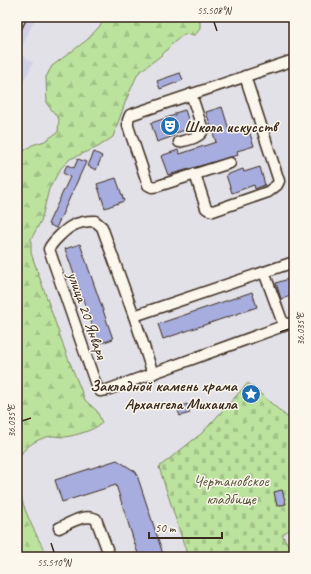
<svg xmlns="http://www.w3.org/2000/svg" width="311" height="574" font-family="Caveat,sans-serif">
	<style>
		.built { fill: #d0d1e5 }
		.forest { fill: url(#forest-firs); stroke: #7c865e }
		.cemetery { fill: url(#cemetery-stones); stroke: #7c865e }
		.building { fill: #a7adde; stroke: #3b2a1e }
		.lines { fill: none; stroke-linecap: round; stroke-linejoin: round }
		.minor-casing { stroke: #3b2a1e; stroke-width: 13 }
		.minor { stroke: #fbf7ec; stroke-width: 10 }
		.ticks { fill: none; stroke: #3b2a1e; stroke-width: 1.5 }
		.labels { text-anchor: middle; stroke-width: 3; stroke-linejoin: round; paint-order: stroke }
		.poi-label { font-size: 16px; font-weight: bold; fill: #3b2a1e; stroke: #fbf7ec; text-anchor: start }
		.street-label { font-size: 16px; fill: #3b2a1e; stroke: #fbf7ec }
		.park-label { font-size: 16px; fill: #5b583e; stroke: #fbf7ec }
		.neatline { fill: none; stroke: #3b2a1e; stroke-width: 1.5 }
		.ticks-label { font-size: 10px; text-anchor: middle; fill: #3b2a1e }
	</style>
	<defs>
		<pattern id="forest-firs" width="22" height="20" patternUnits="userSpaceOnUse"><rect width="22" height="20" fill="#bce39e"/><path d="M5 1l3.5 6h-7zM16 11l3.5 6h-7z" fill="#a2c388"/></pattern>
		<pattern id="cemetery-stones" width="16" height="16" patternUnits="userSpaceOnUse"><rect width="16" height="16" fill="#bce39e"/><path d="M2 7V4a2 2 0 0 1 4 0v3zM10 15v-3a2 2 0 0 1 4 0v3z" fill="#a2c388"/></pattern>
	</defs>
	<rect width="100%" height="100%" fill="#e2e1e8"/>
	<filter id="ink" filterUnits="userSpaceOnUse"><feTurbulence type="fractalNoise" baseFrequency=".025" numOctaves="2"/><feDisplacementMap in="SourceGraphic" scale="8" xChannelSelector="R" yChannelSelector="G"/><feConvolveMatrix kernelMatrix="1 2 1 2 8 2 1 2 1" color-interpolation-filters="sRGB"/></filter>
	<g filter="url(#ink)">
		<!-- built -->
		<path class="built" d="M17,17H36L19,53L33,63L17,94Z"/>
		<!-- forest -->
		<g class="forest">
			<path d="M108,17H200V29L195,35L184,34L171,45L163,54L138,73L126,100L113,137L98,147L70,159L61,168L49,189L41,221L31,239V253L66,353L85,400L97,411L102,423C92,431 77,435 65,437C60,437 56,436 52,436C41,437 27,445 21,454C19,458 18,463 17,466V156L32,145L45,141L58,132L59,119L47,104L46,77L52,66L87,40Z"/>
			<path d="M17,479C21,507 35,533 48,557H17Z"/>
		</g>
		<!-- cemetery -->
		<path class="cemetery" d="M248,383L294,423V526L282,535L291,549L280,557H188L159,467L202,433Z"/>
		<!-- building -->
		<g class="building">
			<path d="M180,73L183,80L160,89L157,81Z"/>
			<path d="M222,107L230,133L248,128L254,146L237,151L238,155L168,175L161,156L178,150L180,154L216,142L206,112Z"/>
			<path d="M185,110L191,128L173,134L174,136L157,142L151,123L175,115V113Z"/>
			<path d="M94,152L102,156L96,170L88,166Z"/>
			<path d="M78,159L86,162L56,228L48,224L70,177L63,173L67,165L74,168Z"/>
			<path d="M260,167L265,185L255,189L254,185L232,193L226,175L243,169L244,172Z"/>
			<path d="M116,178L124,201L105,208L97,184Z"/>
			<path d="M80,244L113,339L99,344L65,249Z"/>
			<path d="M294,277V295L281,299L276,283Z"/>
			<path d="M252,292L257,307L163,339L158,324Z"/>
			<path d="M187,404L190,413L180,416L177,408Z"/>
			<path d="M117,460L136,472L164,557H139L116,485L62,502L55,480Z"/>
			<path d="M282,490L286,504L277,506L274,492Z"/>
		</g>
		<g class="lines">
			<!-- minor casing -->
			<g class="minor-casing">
				<g id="minor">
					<path d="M17,25L21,17"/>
					<path d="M179,142C187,140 200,138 203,130L191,94"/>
					<path d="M230,163L158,186L152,187L148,185L128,126V120L130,115L294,60"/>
					<path d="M195,174L206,208L209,210L213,211L268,192L277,185L279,181L245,76"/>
					<path d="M264,272L284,326"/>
					<path d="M134,316L294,262"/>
					<path d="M153,374L134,316L102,227L95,221C88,221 79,222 72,226C66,229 52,242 49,249L96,385L100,391L107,390L294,322"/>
					<path d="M59,528C70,523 85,513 96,519L110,557"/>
				</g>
			</g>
			<!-- minor -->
			<use href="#minor" class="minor"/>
		</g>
	</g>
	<!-- ticks -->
	<path class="ticks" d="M214,22L217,31M280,332L289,329M22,421L31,418M51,543L54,552"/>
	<!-- icons -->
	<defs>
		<g id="theatre-disc" transform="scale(1)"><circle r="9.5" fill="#1f6fb2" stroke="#fbf7ec"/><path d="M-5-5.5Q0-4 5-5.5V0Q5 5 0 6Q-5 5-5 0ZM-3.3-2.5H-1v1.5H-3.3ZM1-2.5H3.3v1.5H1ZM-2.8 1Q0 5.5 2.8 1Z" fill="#fff"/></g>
		<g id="sight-disc" transform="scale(1)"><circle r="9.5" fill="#1f6fb2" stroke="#fbf7ec"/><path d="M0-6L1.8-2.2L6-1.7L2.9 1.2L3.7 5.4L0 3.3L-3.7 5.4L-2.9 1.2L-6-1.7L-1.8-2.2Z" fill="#fff"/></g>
	</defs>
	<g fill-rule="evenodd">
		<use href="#theatre-disc" x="170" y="126"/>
		<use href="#sight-disc" x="251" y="394"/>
	</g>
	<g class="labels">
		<!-- poi labels -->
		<g class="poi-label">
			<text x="184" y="132">Школа искусств</text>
			<text x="237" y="391" text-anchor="end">Закладной камень храма<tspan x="237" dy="18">Архангела Михаила</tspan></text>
		</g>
		<!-- street labels -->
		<g class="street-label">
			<text transform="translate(88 315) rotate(71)" y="6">улица 20 Января</text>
		</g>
		<!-- park labels -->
		<g class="park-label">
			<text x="231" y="486">Чертановское<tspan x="231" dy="18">кладбище</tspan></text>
		</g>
	</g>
	<!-- margin -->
	<rect width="311" height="574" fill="none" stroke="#fbf7ec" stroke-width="44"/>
	<!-- scale -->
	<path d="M149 532v6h73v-6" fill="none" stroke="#3b2a1e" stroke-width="2"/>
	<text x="155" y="532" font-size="12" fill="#3b2a1e" stroke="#fbf7ec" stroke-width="3" paint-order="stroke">50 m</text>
	<rect x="22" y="22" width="267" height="530" class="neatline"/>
	<g class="ticks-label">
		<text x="214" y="14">55.508°N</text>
		<text transform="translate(300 329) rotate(-90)" y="4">36.035°E</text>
		<text transform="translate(11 421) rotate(-90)" y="4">36.035°E</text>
		<text x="54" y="566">55.510°N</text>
	</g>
</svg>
